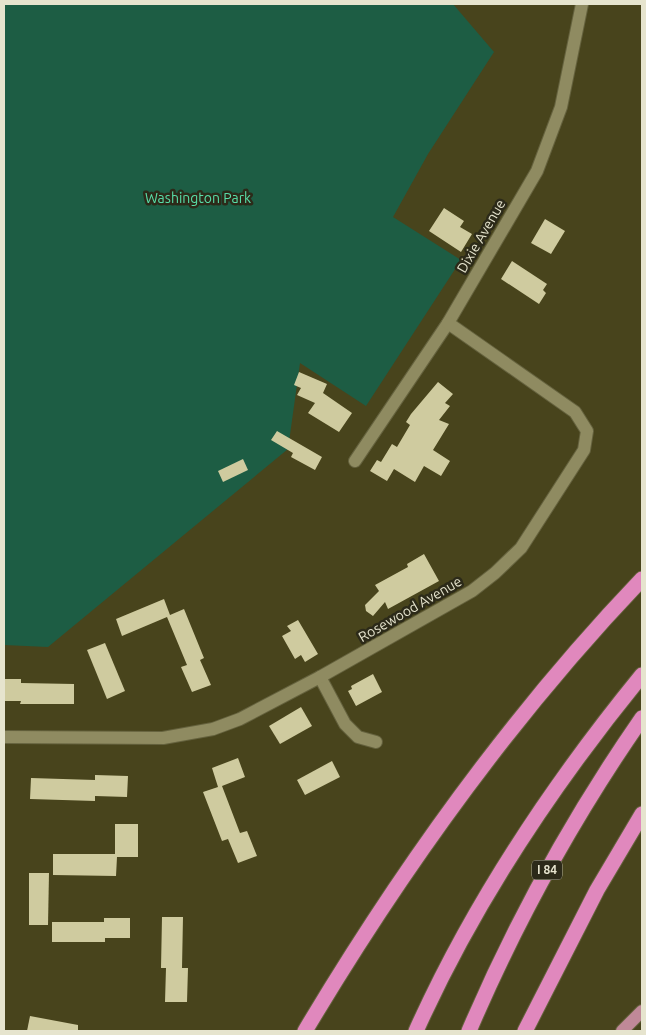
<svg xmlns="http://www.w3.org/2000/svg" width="646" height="1035" font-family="Ubuntu,sans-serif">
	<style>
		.green { fill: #1d5d44 }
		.building { fill: #cfcb9f }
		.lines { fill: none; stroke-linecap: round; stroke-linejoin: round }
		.minor-casing { stroke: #65623e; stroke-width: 14 }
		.major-casing { stroke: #65623e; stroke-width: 14 }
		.highway-casing { stroke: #65623e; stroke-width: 17 }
		.minor { stroke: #8f8b61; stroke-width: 12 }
		.major { stroke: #c08998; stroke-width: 12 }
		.highway { stroke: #e088bd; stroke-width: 15 }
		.labels { text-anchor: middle; stroke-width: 5; stroke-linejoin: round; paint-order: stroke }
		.shield { fill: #2c2a19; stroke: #aeac98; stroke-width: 1 }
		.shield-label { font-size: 12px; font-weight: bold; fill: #e6e4ce }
		.park-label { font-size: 14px; fill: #59dfa9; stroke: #2c2a19 }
		.street-label { font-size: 14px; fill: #e6e4ce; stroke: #2c2a19 }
	</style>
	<rect width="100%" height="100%" fill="#48441c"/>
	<!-- green -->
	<path class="green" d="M4,4H453L494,52L428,154L393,217L461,260L366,406L300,363L288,449L48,647L4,645Z"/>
	<!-- building -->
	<g class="building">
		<path d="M444,208L464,221L460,227L472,234L461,252L429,231Z"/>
		<path d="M545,219L565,231L551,254L531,243Z"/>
		<path d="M512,261L547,284L543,290L546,293L539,304L501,279Z"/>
		<path d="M299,372L327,384L323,393L352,413L339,432L308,413L315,403L297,395L301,388L294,385Z"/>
		<path d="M438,382L453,394L445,403L450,406L439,420L449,424L433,450L450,461L441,476L424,466L415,482L394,469L387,481L370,471L377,460L381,462L392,444L397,447L410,425L406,422L411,414Z"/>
		<path d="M277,431L322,457L315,470L291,457L293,453L271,440Z"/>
		<path d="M243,459L248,470L223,482L218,471Z"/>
		<path d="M424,554L439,581L388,609L385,602L373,616L366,611L365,605L379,591L375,585L408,567L407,564Z"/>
		<path d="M164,599L170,615L184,609L204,658L200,660L211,685L192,692L181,667L187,665L167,617L122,636L116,619Z"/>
		<path d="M298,620L318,654L305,662L301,655L295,659L282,636L291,631L287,626Z"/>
		<path d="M105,643L125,691L107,699L87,650Z"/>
		<path d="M373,674L382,692L356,706L348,691L352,689L351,686Z"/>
		<path d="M4,679H21V683L74,684V704H20L21,701H4Z"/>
		<path d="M301,707L312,726L280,744L269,726Z"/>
		<path d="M238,758L245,777L222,786L240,833L247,831L257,856L238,863L228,839L222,841L203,792L218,787L212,768Z"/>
		<path d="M332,761L340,777L305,795L297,780Z"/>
		<path d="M95,775L128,776L127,797L95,796V801L30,799L31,778L95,780Z"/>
		<path d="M115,824H138V857H117L116,876L53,875V854H115Z"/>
		<path d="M29,873H49L48,925H29Z"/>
		<path d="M162,917H183L182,968H188L187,1002H165L166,968H161Z"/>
		<path d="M104,918H130V938H105V942H52V922H104Z"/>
		<path d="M30,1016L78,1025V1031H27Z"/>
	</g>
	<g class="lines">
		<!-- minor casing -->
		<g class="minor-casing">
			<g id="minor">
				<path d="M355,461L448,323L537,171L561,107L582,4"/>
				<path d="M320,677L345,724L358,737L376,742"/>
				<path d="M4,737L163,738L213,729L240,719L320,677L472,591L495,573L521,548L584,450L587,431L575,412L448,323"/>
			</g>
		</g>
		<!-- major casing -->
		<g class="major-casing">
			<path id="major" d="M622,1031L642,1011"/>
		</g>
		<!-- highway casing -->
		<g class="highway-casing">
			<g id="highway">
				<path d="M305,1031C401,870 512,715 642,579"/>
				<path d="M416,1031C474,902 553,784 642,675"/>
				<path d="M469,1031C516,921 574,816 642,718"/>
				<path d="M525,1031L597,890L642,814"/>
			</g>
		</g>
		<!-- minor -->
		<use href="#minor" class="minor"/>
		<!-- major -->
		<use href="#major" class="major"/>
		<!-- highway -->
		<use href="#highway" class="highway"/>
	</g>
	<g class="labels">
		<!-- shield labels -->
		<rect class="shield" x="532" y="860.5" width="30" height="19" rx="4"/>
		<g class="shield-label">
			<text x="547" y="874">I 84</text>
		</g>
		<!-- park labels -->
		<g class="park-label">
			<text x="198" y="203">Washington Park</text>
		</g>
		<!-- street labels -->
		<g class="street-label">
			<text transform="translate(481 236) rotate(-60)" y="5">Dixie Avenue</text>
			<text transform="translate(410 609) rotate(-30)" y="5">Rosewood Avenue</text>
		</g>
	</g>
	<!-- border -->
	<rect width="646" height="1035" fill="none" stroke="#e6e4ce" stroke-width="10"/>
</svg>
